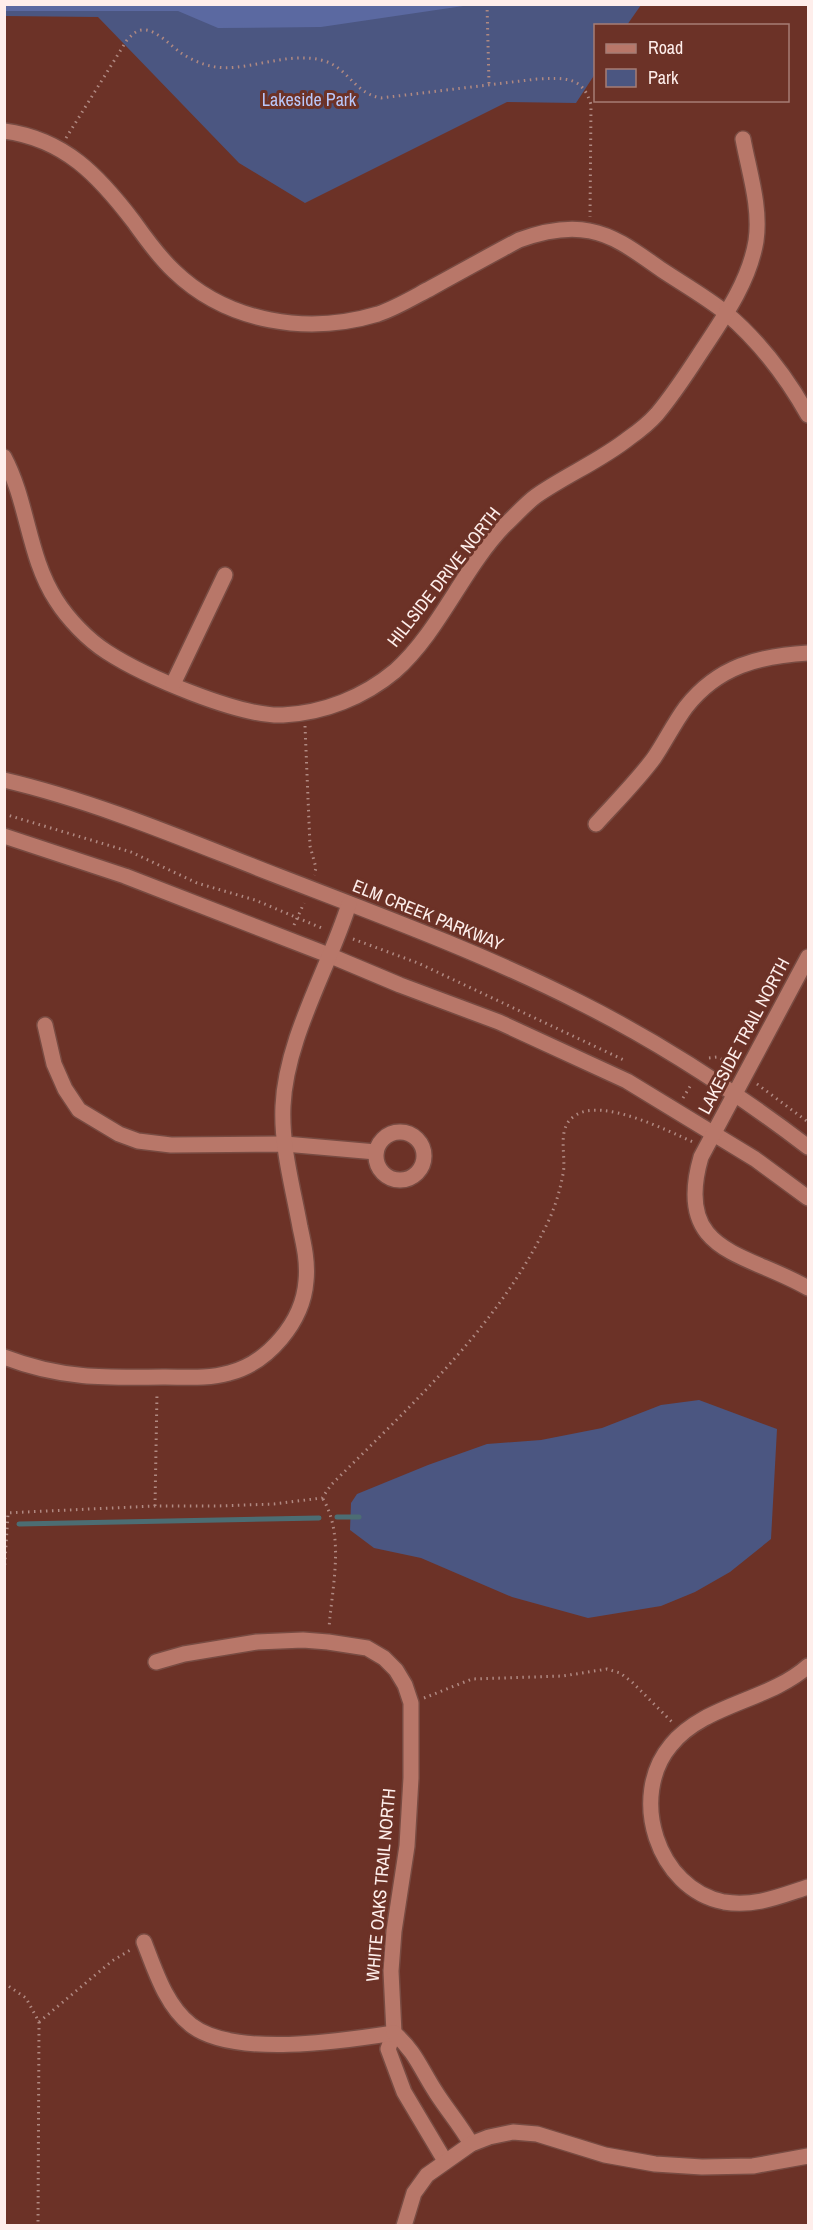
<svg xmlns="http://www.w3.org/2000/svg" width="813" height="2230" font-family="'Archivo Narrow',sans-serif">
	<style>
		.green { fill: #4b5681 }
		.forest { fill: #5b69a1 }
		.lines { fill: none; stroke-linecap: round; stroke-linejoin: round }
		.stream { stroke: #4c6d73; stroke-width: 5 }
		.minor-casing { stroke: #784b42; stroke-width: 18 }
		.path { stroke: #b08982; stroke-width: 3; stroke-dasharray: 1.5 4.5; stroke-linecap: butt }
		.minor { stroke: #b87769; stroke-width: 15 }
		.labels { text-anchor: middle; stroke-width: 6; stroke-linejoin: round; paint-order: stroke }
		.park-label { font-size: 18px; fill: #b9c7fa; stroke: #6c3227 }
		.street-label { font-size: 18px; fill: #feeeeb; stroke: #6c3227 }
	</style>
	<rect width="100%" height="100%" fill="#6c3227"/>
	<!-- green -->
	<g class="green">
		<path d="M5,4L641,5L627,25L596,26L595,74L576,103L507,102L305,203L239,163L98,17L5,16Z"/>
		<path d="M699,1400L777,1429L771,1539L730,1572L695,1592L661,1606L588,1618L512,1597L421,1558L374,1548L350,1530L351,1503L357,1494L428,1465L487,1444L541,1440L602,1428L661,1405Z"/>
	</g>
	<!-- forest -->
	<path class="forest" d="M5,4H470V5L321,27L218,28L178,11H5Z"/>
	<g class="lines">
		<!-- stream -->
		<g class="stream">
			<path d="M337,1517H359"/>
			<path d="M19,1524L319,1518"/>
		</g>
		<!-- minor casing -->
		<g class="minor-casing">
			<g id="minor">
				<path d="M4,131C65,139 99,176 134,222C146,239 159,257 174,271C228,323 308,335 378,314C396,308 414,297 431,288C460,272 489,256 519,240C541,232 566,226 590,231C617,236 640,255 662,270C683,284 706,297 726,313C759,341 787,378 808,415"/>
				<path d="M4,457C28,502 28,557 56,600C68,619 88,640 107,652C144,676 240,717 283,715C324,713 364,697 395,671C440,631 463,568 505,525C515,516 525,504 536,496C566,475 600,461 629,438C639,431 649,423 657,414C672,396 686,375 699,355C722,320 749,283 756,241C761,207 749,172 743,139"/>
				<path d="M173,684L225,575"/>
				<path d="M4,780C98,802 188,841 278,876C379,915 482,953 579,1002C659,1042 737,1093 808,1147"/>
				<path d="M596,824C615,803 637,781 654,758C665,742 674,723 686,707C718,666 759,656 808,653"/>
				<path d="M4,836L125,876L331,956L400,985L499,1022L627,1081L755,1159L808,1198"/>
				<path d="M808,957L701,1157C673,1254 746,1252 808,1288"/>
				<path d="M45,1025L54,1064L65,1089L79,1110L119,1134L138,1141L171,1145L285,1144L376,1152"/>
				<circle cx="400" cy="1156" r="24"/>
				<path d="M4,1357C61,1379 105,1378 165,1377C186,1377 208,1379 229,1373C268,1363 303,1322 306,1281C308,1263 304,1245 300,1227C293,1188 281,1146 283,1106C286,1038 329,968 349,904"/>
				<path d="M156,1662L184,1654L257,1642L303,1640L328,1642L367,1648L384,1658L396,1670L405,1685L411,1703V1778L407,1846L394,1931L391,1971L394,2033L388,2049L404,2092L445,2161"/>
				<path d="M808,1666C769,1701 704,1704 671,1745C628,1796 657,1889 724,1902C755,1907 780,1896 808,1887"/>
				<path d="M144,1942C155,1970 166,2006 191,2025C233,2058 343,2041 394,2033"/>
				<path d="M394,2033C416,2052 421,2070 437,2094C448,2111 461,2126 471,2144"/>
				<path d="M404,2226L414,2193L427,2175L471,2144L489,2137L513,2132L537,2134L605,2155L655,2164L702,2167L753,2166L808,2156"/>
			</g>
		</g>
		<!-- path -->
		<g class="path">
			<path d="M487,4L489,84"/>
			<path d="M66,138L127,40C132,35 136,30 143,30C156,29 171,46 181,53C190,59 201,64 211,66C243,74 284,51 321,60C348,66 353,93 381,98L537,79C563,78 583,75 591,105L590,217"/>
			<path d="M305,726L310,846L316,868L314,875"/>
			<path d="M4,814L131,852L197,883L255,900L324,929"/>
			<path d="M294,925L304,903"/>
			<path d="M353,939L418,963L626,1061"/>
			<path d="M709,1058L717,1057L733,1065"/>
			<path d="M757,1084L808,1122"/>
			<path d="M683,1098L692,1083"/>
			<path d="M323,1499C345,1536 332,1587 329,1628"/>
			<path d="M155,1506L157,1393"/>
			<path d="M4,1513L155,1506H217L274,1504L322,1498L331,1485C411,1405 499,1326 548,1222C555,1207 560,1191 563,1174C567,1156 555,1127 576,1115C603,1098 666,1130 693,1142"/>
			<path d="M4,1577L8,1514"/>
			<path d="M424,1698L472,1679L563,1676L607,1669L620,1673L632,1682L672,1722"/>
			<path d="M4,1983L26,1998L39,2022L38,2226"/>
			<path d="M39,2022L112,1961L132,1949"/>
		</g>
		<!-- minor -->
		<use href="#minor" class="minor"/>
	</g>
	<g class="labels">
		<!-- park labels -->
		<g class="park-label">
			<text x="309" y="106">Lakeside Park</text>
		</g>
		<!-- street labels -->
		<g class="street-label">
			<text transform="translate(444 577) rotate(-52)" y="6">HILLSIDE DRIVE NORTH</text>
			<text transform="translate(428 915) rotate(22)" y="6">ELM CREEK PARKWAY</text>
			<text transform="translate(744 1036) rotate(-62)" y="6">LAKESIDE TRAIL NORTH</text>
			<text transform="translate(381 1885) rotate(-85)" y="6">WHITE OAKS TRAIL NORTH</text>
		</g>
	</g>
	<!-- border -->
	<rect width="813" height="2230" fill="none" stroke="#feeeeb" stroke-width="12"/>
	<!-- legend -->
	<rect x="594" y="24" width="195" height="78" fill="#6c3227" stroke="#a67d75" stroke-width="1.5"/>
	<rect x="606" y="44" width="30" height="9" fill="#b87769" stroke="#a67d75" stroke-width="1.5"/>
	<text x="648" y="54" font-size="18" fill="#feeeeb">Road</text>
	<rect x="606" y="69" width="30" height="18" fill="#4b5681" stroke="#a67d75" stroke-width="1.5"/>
	<text x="648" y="84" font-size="18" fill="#feeeeb">Park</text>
</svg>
